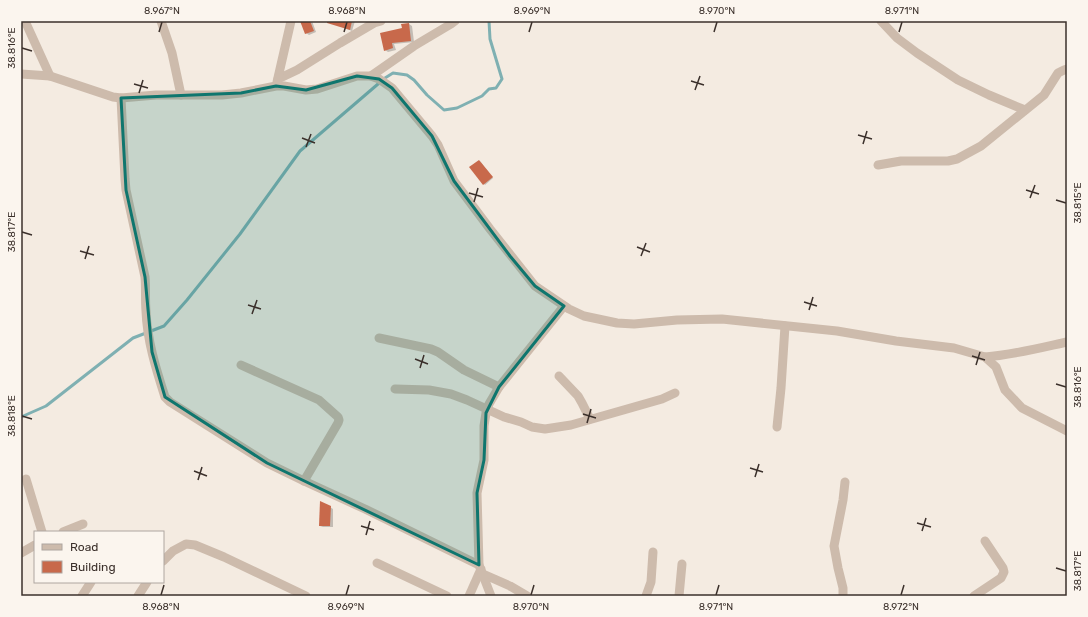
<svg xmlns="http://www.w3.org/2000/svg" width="1088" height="617" font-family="Rubik,sans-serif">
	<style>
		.shadow { fill: #0003 }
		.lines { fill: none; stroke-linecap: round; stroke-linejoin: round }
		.stream { stroke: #7fb0b2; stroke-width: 3 }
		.building { fill: #c8694b }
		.minor { stroke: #cdbbac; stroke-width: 9 }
		.marked { fill: #0f766e; fill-opacity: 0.2; stroke: #0f766e; stroke-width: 3; stroke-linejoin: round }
		.ticks { fill: none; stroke: #3b302b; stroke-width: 1.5 }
		.neatline { fill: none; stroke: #3b302b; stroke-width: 1.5 }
		.ticks-label { font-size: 10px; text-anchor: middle; fill: #3b302b }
	</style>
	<rect width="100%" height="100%" fill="#f4ebe1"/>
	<!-- shadow -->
	<g class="shadow">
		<path d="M301,21H312L316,32L309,35L306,33Z"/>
		<path d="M344,21H355L352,31L342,27Z"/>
		<path d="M409,24L412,26L414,42L394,44L396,50L388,52L385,50L403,28Z"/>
		<path d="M480,161L493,178L485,185L484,184Z"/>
		<path d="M330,507L333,509V527H323L320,526Z"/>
	</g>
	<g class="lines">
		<!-- stream -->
		<path class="stream" d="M21,417L46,406L133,338L164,326L187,300L240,234L300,151L385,78L393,73L407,75L414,80L427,95L444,110L457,108L482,96L489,89L496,88L502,79L490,39L489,21"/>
	</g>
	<!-- building -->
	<g class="building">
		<path d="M300,21H310L314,31L305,34Z"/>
		<path d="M327,21H352L350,30L327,23Z"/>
		<path d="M409,23L411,41L392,43L393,48L384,51L380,33L402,28L401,24Z"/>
		<path d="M479,160L493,177L483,185L469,167Z"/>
		<path d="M320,501L331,506L330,526H319Z"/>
	</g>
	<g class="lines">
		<!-- minor -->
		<g class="minor">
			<path d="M25,21L50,76"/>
			<path d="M161,21L172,53L181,95"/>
			<path d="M881,21L897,38L917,53L958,80L989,95L1025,110"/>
			<path d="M21,74L50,76L113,97L121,98L156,95H222L241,93L276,86H284L306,90L317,89L357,76H371L379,79L392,88L432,136L438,145L454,181L490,229L535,286L569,309L584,316L617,323L634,324L677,320L722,319L837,331L896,341L954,348L985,357L996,367L1005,390L1022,408L1067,431"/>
			<path d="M371,76L414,46L451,24L455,21"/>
			<path d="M278,79L297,70L340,43L374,23L381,21"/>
			<path d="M277,82L291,21"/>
			<path d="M121,98L125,179L126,190L145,277C146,288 145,299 146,311C147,340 156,369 165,397L170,402L267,463L304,481L365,509L479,565"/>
			<path d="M878,165L901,161H948L957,159L981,146L1044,95L1058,73L1064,70L1067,69"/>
			<path d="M379,338L431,349L438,352L464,370L499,387"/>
			<path d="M985,357C1013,355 1040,348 1067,342"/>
			<path d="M241,365L319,400L338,417L339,420L338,423L304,481"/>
			<path d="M559,376L578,396L582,403L590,419"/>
			<path d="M395,389L429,390L451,394L467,400L504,417L521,422L532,427L545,429L571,425L662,399L675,393"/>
			<path d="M777,427L781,388L785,326"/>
			<path d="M26,479L42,532"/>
			<path d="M63,532L83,524"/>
			<path d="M21,553L35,545"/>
			<path d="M163,561L173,551L186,544L195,545L224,557L306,596"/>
			<path d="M377,563L447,596"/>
			<path d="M483,574L510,586L527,596"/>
			<path d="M82,596L91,582"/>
			<path d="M138,596L147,582"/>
			<path d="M469,596L481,569"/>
			<path d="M491,596L479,565L477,493L484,460V426L486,413L489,404L499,387L564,306"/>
			<path d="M646,596L651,582L653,552"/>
			<path d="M679,596L682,564"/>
			<path d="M843,596V588L838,568L834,546L843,500L845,482"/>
			<path d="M974,596L1001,578L1004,572L1003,568L985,541"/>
		</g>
	</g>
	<!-- marked area -->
	<path class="marked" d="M357,76L379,79L392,88L432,136L454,181L510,256L535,286L564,306L499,387L486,413L484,460L477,493L479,565L267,463L165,397L152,352L145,277L126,190L121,98L241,93L276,86L306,90Z"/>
	<!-- ticks -->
	<path class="ticks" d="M159,32L162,22M344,32L347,22M529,32L532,22M714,32L717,22M899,32L902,22M22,48L32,51M691,81L704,85M134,84L148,88M695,90L700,76M139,93L143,80M858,135L872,139M302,138L315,143M863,144L867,131M306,147L311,134M1026,190L1039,194M469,193L483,197M1030,198L1035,185M1056,200L1066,203M474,202L478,188M22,232L32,235M637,247L650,252M80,251L94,255M641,256L646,243M85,259L89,246M804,302L817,306M248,305L261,309M809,310L813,297M252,314L257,300M972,356L985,360M415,359L428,364M976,365L980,352M420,368L424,355M1056,384L1066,387M583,414L596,418M22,416L32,419M587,423L591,409M750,468L763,472M194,471L207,476M755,477L759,464M198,480L202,467M917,523L931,527M361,526L374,530M922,531L926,518M366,535L370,521M1056,568L1066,571M161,595L164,585M346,595L349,585M531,595L534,585M716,595L719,585M901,595L904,585"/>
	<!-- border -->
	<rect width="1088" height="617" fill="none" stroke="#fbf5ee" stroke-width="44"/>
	<!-- legend -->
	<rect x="34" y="531" width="130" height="52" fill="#fbf5ee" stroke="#aea6a0"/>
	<rect x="42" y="544" width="20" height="6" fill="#cdbbac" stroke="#aea6a0"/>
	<text x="70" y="551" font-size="12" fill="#3b302b">Road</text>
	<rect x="42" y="561" width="20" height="12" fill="#c8694b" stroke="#aea6a0"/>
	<text x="70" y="571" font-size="12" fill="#3b302b">Building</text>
	<rect x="22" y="22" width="1044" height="573" class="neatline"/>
	<g class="ticks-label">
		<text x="162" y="14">8.967°N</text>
		<text x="347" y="14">8.968°N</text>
		<text x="532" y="14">8.969°N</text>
		<text x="717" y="14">8.970°N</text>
		<text x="902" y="14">8.971°N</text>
		<text transform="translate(11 48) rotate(-90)" y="4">38.816°E</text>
		<text transform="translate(1077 203) rotate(-90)" y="4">38.815°E</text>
		<text transform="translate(11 232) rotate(-90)" y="4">38.817°E</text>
		<text transform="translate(1077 387) rotate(-90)" y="4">38.816°E</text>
		<text transform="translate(11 416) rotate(-90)" y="4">38.818°E</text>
		<text transform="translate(1077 571) rotate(-90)" y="4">38.817°E</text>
		<text x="161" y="610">8.968°N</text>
		<text x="346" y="610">8.969°N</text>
		<text x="531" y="610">8.970°N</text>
		<text x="716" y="610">8.971°N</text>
		<text x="901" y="610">8.972°N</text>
	</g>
</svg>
